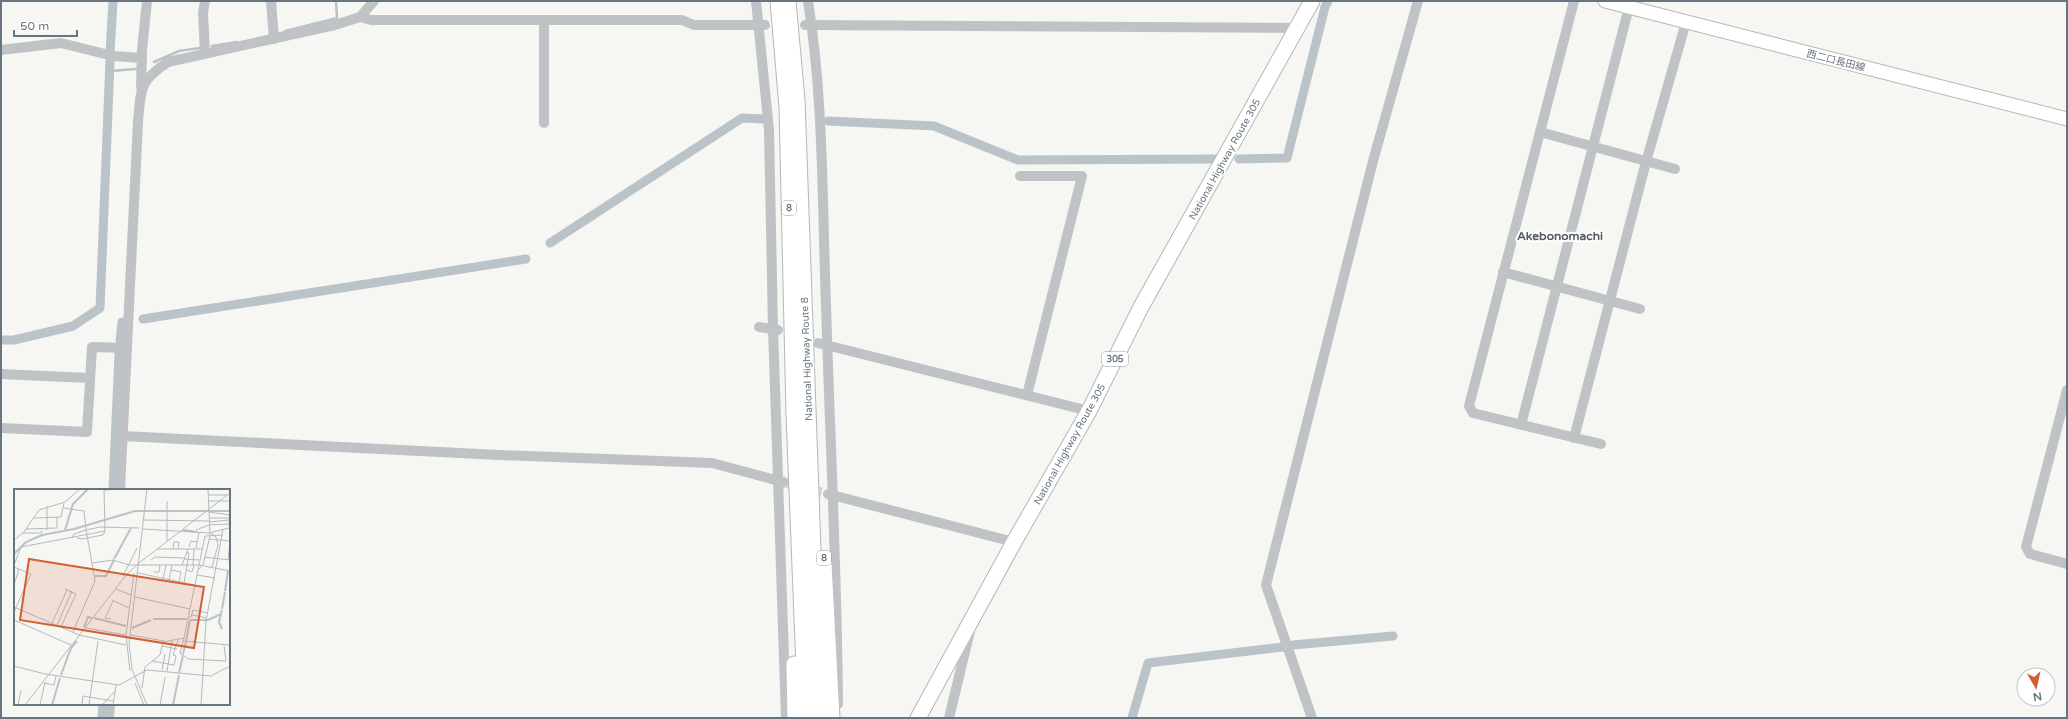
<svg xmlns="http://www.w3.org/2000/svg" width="2068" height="719" font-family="'Varela Round','Noto Sans JP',sans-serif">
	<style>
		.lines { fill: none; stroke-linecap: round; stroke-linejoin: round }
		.stream { stroke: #bac3c8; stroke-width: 2.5 }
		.canal { stroke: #bac3c8; stroke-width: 9 }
		.minor-tunnel { stroke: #d2d6d6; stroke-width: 10; stroke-dasharray: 10 5; stroke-linecap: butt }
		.major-casing { stroke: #b3b7ba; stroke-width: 15 }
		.highway-casing { stroke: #b4b7ba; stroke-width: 17 }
		.minor { stroke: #bfc3c6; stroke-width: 10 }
		.major { stroke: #fff; stroke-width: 13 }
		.highway { stroke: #fff; stroke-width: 15 }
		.labels { text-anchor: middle; stroke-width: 4; stroke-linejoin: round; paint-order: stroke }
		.shield { fill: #fff; stroke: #959ea7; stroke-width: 1 }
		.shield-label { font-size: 9px; font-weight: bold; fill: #677581 }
		.street-label { font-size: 10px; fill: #677581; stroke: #fff }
		.quarter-label { font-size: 12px; font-weight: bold; fill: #555e67; stroke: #fff }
		.inset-river { fill: none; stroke: #bac3c8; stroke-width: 2 }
		.inset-road { fill: none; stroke: #b4babe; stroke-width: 1 }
		.view { fill: #d45e34; fill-opacity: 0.15; stroke: #d45e34; stroke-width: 2 }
		.inset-edge { fill: none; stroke: #677581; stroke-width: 2 }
	</style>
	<rect width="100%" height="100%" fill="#f6f6f3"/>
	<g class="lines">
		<!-- stream -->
		<g class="stream">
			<path d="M285,31L337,18L336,1"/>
			<path d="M212,46L237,42"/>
			<path d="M154,62L179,51L200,48"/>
			<path d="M110,71L136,69"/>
		</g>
		<!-- canal -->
		<g class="canal">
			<path d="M110,53L113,1"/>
			<path d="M828,121L934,126L1018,160L1216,159"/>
			<path d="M1239,159L1287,158L1325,7L1328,1"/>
			<path d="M550,243L742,118L763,119"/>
			<path d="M143,319L526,259"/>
			<path d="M1,340H14L73,326L100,308L110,61"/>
			<path d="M120,341L122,322"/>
			<path d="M113,490L119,353"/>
			<path d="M1293,645L1393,636"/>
			<path d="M102,718L103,704"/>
			<path d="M1132,718L1148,663L1283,647"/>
		</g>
		<!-- minor-tunnel -->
		<path class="minor-tunnel" d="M783,482L827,494"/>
		<!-- major casing -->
		<g class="major-casing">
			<path id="major" d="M1605,1L2067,119"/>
		</g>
		<!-- highway casing -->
		<g class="highway-casing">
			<g id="highway">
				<path d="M778,1L787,107L794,415L806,718"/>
				<path d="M788,1L797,100L819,718"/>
				<path d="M824,564L832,718"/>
				<path d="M794,664L795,718"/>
				<path d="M918,718L1014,542L1089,411L1141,307L1312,1"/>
			</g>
		</g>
		<!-- minor -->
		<g class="minor">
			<path d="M271,1L274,39"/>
			<path d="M756,1L769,130L773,328L786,718"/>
			<path d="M808,1C824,101 822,204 826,305C830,438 837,571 838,704"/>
			<path d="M1574,1L1469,406L1473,413L1601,444"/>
			<path d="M360,17L371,20H682L694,25H765"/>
			<path d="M544,21V123"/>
			<path d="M805,25L1297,28"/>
			<path d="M1,50L61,43L113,56L142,58"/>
			<path d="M205,53L203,13L205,1"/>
			<path d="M141,87L142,50L147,1"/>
			<path d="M1540,132L1675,169"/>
			<path d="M1020,176H1082L1027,395"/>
			<path d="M1503,272L1640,309"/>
			<path d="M759,327L778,330"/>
			<path d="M818,343L1089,411"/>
			<path d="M1,374L89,378"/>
			<path d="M2067,390L2026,547L2030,554L2067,564"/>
			<path d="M1521,425L1629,7"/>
			<path d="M1,428L87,432L92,347L127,348"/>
			<path d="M123,436L499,455L712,463L783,482"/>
			<path d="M1574,438L1646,162L1686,22"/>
			<path d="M120,490L138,122C141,89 139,81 168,62L335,25L360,17L374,1"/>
			<path d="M828,494L1014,542"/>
			<path d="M109,718L110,704"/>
			<path d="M949,718L970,631"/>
			<path d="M1312,718L1266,585L1373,161L1418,1"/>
		</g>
		<!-- major -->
		<use href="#major" class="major"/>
		<!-- highway -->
		<use href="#highway" class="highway"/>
	</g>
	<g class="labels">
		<!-- shield labels -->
		<g class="shield">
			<rect x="782" y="201" width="14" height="14" rx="3"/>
			<rect x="1102" y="352" width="26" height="14" rx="3"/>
			<rect x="817" y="551" width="14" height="14" rx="3"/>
		</g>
		<g class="shield-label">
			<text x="789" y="211">8</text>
			<text x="1115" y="362">305</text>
			<text x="824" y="561">8</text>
		</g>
		<!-- street labels -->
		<g class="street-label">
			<text transform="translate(1836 60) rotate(14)" y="4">西二口長田線</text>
			<text transform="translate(1224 159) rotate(-61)" y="4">National Highway Route 305</text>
			<text transform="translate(806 359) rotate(-92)" y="4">National Highway Route 8</text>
			<text transform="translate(1069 444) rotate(-61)" y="4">National Highway Route 305</text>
		</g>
		<!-- quarter labels -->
		<g class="quarter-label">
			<text x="1560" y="240">Akebonomachi</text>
		</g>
	</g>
	<!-- overview -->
	<g transform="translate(14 489)">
		<rect width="216" height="216" fill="#f6f6f3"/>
		<path class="inset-river" d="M51,41L59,15L74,0M169,41L183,43M0,65L12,53L28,46L60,40L121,22H216M100,70L117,39M81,87H92L100,71M211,102L214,82M208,120L211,103M208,121L205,133L208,140M80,129L112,137M139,130H173M70,138L74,128L78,129M118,139L137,131M172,152L176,131H194L207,125M169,165L172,153M165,184L169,166M47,186L57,159L63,152M38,216L46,189M159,216L165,186"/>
		<path class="inset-road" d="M90,1L109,0M194,6H213M195,12H216M50,19L70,22L72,41L60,45L58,49M195,23L216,26M20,29L47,28L50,14M195,29H215M130,31L195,32M195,33L215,31M215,35L216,12M125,39L86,38L72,41L78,74L99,71L115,76H131M12,40L43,39V28M129,40L195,44L215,39M33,41V17M182,41L195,36L216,35M9,44H27L28,41M197,44L202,48L204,56L198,78M63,49L68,50L89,46L91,42M195,50L216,52M0,51L10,43L25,21L51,13L66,0M153,52V12M7,58L91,42L90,0M175,58L177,52L183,53M182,59L185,43M143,60H188M159,60L160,53H165L164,60M190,68L216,71M170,70L185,71M137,71L141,68L171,69M214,71L216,54M125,74L216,4M0,76L7,58M129,76H185L216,82M168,76L174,60M179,76L180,60M0,78L5,80L0,96M157,81L167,83L165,93M173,81L178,83L180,76M184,81L189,76L196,47L194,0M140,83H145L146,76M124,84L181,96M183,86L201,89M109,87L123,59M149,90L152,76M155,91L158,76M170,94L175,64L172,63M102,100L117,106M121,108L176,120M98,111L115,119M0,118L65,146M0,123L17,85L5,80M178,126L193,129M174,128H177L179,121L194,124M97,130L91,129L99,112M0,131L57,156M38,134L53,101M43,136L58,102M47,138L62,105L51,100M72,139L112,146M59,143L81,92L78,74M65,146L112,156M117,146L150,152M170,149L166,164L174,170L212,172L210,157M169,152L216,156M148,157L163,160M138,172L160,176L162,167L159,166L164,151M0,177L31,185L105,196L133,181L197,187L216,177M148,181L151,165M116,182L112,146L120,84M153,182L158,152M30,194L40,196L42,187M121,194L130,216M128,199L131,178L146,166L149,153L170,149L191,47L209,46M4,216L7,201M11,216L113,85L125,74M26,216L31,193M68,216L69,207L99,212M75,216L84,152M88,216L101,202M99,216L102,196M133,216L118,180L115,155L133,0M146,216L151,188M187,216L192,132L209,40"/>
		<path class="view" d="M15,70L190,98L180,159L6,131Z"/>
		<rect width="216" height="216" class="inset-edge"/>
	</g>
	<!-- border -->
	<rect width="2068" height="719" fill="none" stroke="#677581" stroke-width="4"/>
	<!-- north arrow -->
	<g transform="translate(2036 687) rotate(171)"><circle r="19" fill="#ffffff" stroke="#c2c8cd"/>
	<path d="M0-3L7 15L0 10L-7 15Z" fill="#d45e34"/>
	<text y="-6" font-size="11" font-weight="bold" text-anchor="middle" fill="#677581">N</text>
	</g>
	<!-- scale -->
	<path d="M14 30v6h63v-6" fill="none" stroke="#677581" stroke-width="2"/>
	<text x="20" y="30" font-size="12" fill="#677581" stroke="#ffffff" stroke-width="3" paint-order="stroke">50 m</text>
</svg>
